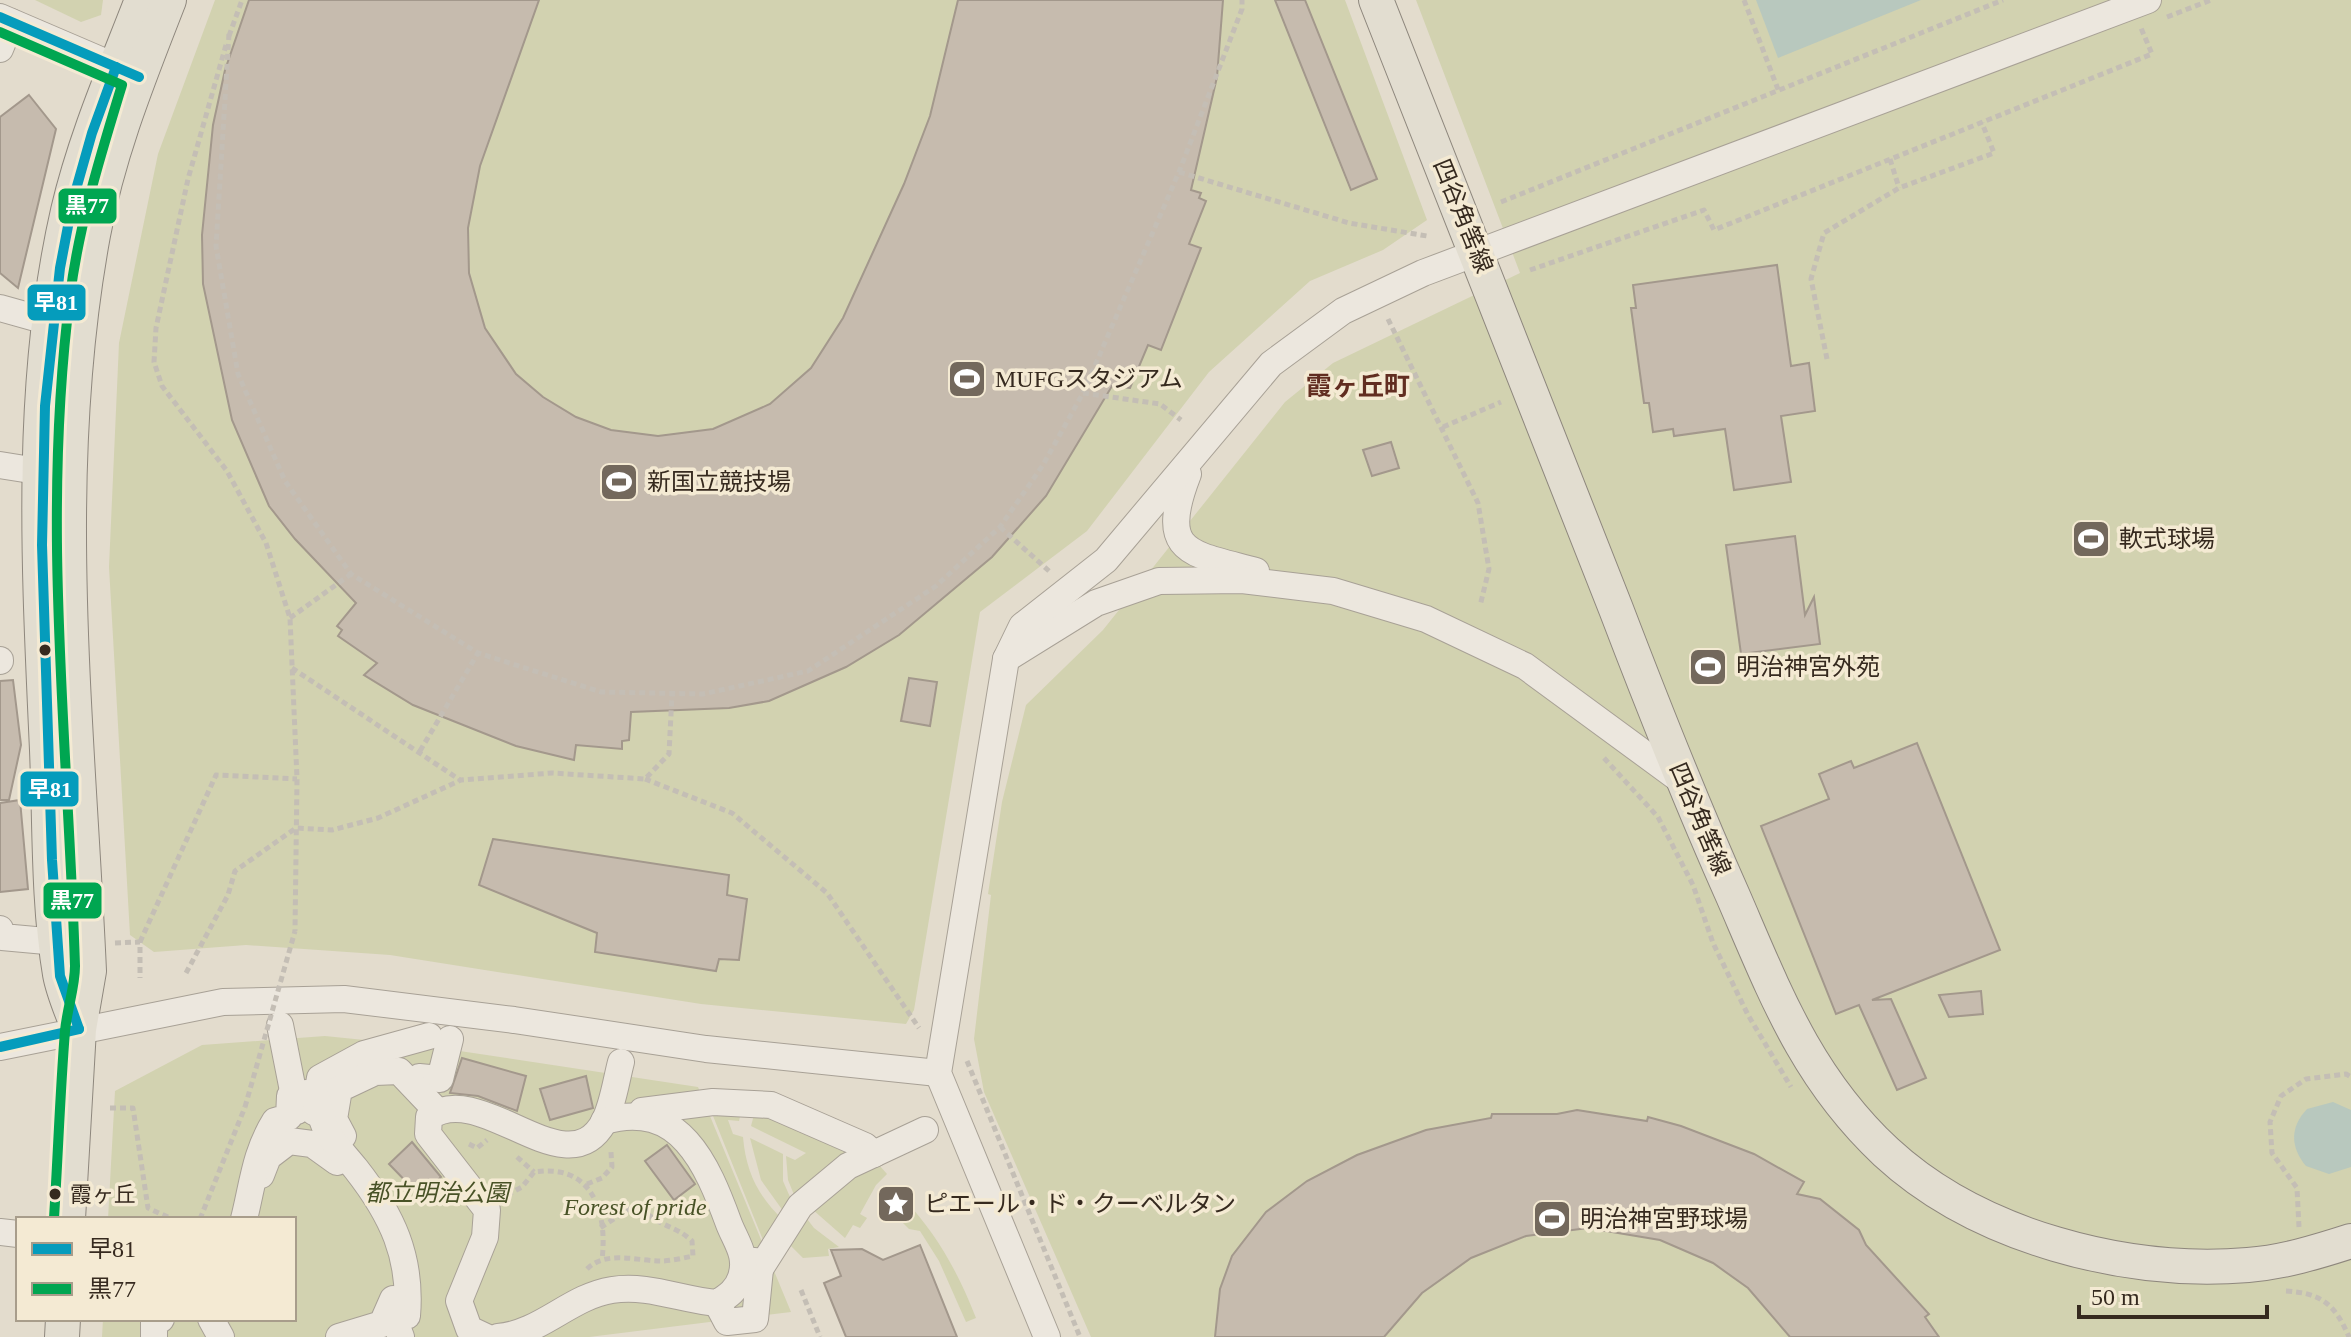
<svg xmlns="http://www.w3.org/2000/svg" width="2351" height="1337" font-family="'Times New Roman','Noto Sans JP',serif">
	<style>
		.green { fill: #d2d2b0 }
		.water { fill: #b8c8be }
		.building { fill: #c6bbae; stroke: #a3988c; stroke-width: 2 }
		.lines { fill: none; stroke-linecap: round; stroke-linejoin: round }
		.minor-casing { stroke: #a8a196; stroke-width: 28 }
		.major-casing { stroke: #8e877d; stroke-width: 36 }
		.path { stroke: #c4beb5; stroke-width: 5; stroke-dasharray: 6 4; stroke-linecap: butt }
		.minor { stroke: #ece7de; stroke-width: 26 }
		.major { stroke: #e2ddd0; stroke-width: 34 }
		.path-bridge { stroke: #c4beb5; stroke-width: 5; stroke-dasharray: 6 4; stroke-linecap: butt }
		.bus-1-casing { stroke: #f4ead3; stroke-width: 16 }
		.bus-2-casing { stroke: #f4ead3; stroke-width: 16 }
		.bus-1 { stroke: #059cbc; stroke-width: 10 }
		.bus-2 { stroke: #00a651; stroke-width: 10 }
		.bus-dot { fill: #362a1f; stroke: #f4ead3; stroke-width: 3 }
		.labels { text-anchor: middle; stroke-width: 7; stroke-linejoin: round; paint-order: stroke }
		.bus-label { font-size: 22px; fill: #362a1f; stroke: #f4ead3; text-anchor: start }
		.street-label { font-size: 24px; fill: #362a1f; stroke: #f4ead3 }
		.poi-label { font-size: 24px; fill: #362a1f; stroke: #f4ead3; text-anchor: start }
		.park-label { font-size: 24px; font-style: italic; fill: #485226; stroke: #f4ead3 }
		.neighbourhood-label { font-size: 26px; font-weight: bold; fill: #612d20; stroke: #f4ead3 }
		.line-badge { stroke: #f4ead3; stroke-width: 3 }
		.badge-label { font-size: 22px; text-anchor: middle; font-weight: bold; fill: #fff }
	</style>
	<rect width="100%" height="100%" fill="#e3dccd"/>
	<!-- green -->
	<g class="green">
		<path d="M35,0H103L101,15L81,22Z"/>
		<path d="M215,0H1345L1427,220L1383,250L1310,281L1209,372L1087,531L980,612L914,1010L906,1024L701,1004L390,955L246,945L154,952L130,935L109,567L119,343L158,154Z"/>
		<path d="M1416,0H2351V1337H1091L984,1092L974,1039L991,895L988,894L1002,802L1026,705L1103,630L1285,402L1333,363L1520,273Z"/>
		<path d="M325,1036L433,1047L698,1087L791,1312L589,1337H102L103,1319H294V1219H108L115,1091L202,1045Z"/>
		<path d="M709,1106L742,1108L739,1121L728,1120L733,1134L743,1137C746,1172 758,1196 783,1220L769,1255Z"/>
		<path d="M755,1111L848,1149L797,1202L788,1180L786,1156L795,1160L806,1153L751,1126Z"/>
		<path d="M750,1138L783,1154V1181L794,1206L786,1215L761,1180Z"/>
		<path d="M879,1165L887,1174L876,1185L860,1214L867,1218L860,1228L853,1225L845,1238L812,1209L831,1183Z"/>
		<path d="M903,1198C937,1234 958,1272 976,1318L966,1322L939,1261L920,1231L909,1229L890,1210Z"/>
		<path d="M804,1215L814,1228L839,1247L828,1249L829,1256L803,1258L788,1243Z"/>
	</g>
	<!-- water -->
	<g class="water">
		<path d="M1756,0H1921L1778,58Z"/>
		<path d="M2333,1102L2351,1110V1167L2329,1174L2306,1166C2290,1147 2290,1127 2307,1109Z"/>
	</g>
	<!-- building -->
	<g class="building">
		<path d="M249,0H539L480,166L468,228L469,273L485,328L516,374L543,397L576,417L611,430L658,436L713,429L770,404L811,368L843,318L904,184L930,116L958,0H1223L1217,77L1191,190L1201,193L1199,198L1206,201L1189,244L1201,248L1161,350L1148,345L1130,388L1112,386L1046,496L992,557L899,635L846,667L769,701L729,708L631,712L629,740L622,741V749L576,745L574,760L516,746L413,705L364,675L377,663L338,636L342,630L337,626L356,603L295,539L269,506L232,420L203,284L202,235L213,125L225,70Z"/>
		<path d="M1275,0H1305L1377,179L1351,190Z"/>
		<path d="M29,95L56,129L18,288L0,273V117Z"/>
		<path d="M1777,265L1791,366L1809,363L1815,411L1781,416L1791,482L1734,490L1725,429L1674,436L1673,429L1653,432L1649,403H1644L1631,308H1636L1633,285Z"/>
		<path d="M1391,442L1399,468L1372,476L1363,450Z"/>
		<path d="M1795,536L1805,615L1814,597L1820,644L1741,654L1726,545Z"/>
		<path d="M909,678L937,682L930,726L901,721Z"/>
		<path d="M13,680L21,745L9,800H0V681Z"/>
		<path d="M1917,743L2000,950L1872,1000L1891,999L1926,1078L1897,1090L1859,1005L1836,1014L1761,826L1829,799L1819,774L1851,761L1854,768Z"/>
		<path d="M20,800L28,889L0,892V803Z"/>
		<path d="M493,839L729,875L727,895L747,899L739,960L719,959L716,971L595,952L597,933L479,885Z"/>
		<path d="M1981,991L1983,1014L1949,1017L1939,995Z"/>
		<path d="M462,1058L526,1076L517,1111L478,1096L450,1093Z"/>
		<path d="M586,1076L593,1108L550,1120L540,1089Z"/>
		<path d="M1577,1110L1647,1121L1648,1117L1681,1126L1754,1154L1804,1182L1797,1194L1820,1199L1859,1230L1866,1245L1929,1314L1925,1317L1939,1337H1790L1748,1288L1713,1263L1660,1240L1588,1228L1526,1236L1471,1258L1422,1293L1384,1337H1215L1220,1289L1232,1256L1266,1212L1307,1181L1357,1155L1426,1130L1491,1118L1492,1114H1557Z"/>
		<path d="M412,1142L441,1177L421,1197L389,1164Z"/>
		<path d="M667,1145L695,1184L674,1200L645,1161Z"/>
		<path d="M920,1245L957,1337H846L824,1283L841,1276L831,1250L862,1249L883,1260Z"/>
	</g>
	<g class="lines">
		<!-- minor casing -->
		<g class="minor-casing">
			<g id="minor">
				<path d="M0,17L133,74"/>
				<path d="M0,49L11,22"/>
				<path d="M0,308L50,322"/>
				<path d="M0,465L56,474"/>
				<path d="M1188,474C1157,554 1189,553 1256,571"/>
				<path d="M1006,659L1096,603L1159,581L1242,580L1333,591L1426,619L1525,666L1683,782"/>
				<path d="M0,660V661"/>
				<path d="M0,929L2,937L57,942"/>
				<path d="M280,1025L297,1111"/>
				<path d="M0,1047L223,1002L344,999L514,1020L706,1049L938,1073"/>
				<path d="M417,1088L419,1077L440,1079L450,1039"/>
				<path d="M642,1111L713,1102L771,1105L865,1146L874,1154"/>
				<path d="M314,1112L320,1078L364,1054L429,1036"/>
				<path d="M343,1136L334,1119L339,1089L375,1072L399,1071L437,1111"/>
				<path d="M261,1175L268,1157L289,1141L312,1144L337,1162"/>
				<path d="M244,1219C253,1183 255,1153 275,1121L289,1117L290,1096L306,1093L318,1101C323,1135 335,1143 356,1169C392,1215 412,1257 407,1316L394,1318L401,1337"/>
				<path d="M0,1232L18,1234"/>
				<path d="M760,1269L800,1206L848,1166L925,1130"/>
				<path d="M717,1303L727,1322L755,1319L760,1269L755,1261H747"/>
				<path d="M211,1319L221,1337"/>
				<path d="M154,1337V1320L161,1319"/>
				<path d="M339,1337L382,1324L393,1299"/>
				<path d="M486,1337L469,1329L459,1301L485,1237L487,1210L428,1134L429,1117C482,1079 566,1190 604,1122C613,1105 616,1081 621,1062"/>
				<path d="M498,1337C542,1333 569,1297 612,1290C647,1284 682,1300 717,1303C728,1296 737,1290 741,1277C748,1256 736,1242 729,1224C707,1164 680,1099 604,1121"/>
				<path d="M1047,1337L938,1073L1006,659L1022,626L1106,560L1271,364L1343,311L1423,273L2148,0"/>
			</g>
		</g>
		<!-- major casing -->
		<g class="major-casing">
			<g id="major">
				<path d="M1376,0C1457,203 1537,406 1616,609C1653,706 1691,802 1733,896C1775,993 1806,1077 1886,1152C1978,1237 2126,1275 2248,1265C2284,1262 2317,1252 2351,1241"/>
				<path d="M77,1025C71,1009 63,991 60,974C48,903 50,822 47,750C39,572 28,386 68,211C85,138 115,70 142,0"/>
				<path d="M68,1219L79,1029L89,971C78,726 48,478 93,235C108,153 139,77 169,0"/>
				<path d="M62,1337L63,1319"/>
			</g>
		</g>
		<!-- path -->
		<g class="path">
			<path d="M1744,0L1779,92"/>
			<path d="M2167,17L2211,0"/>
			<path d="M229,34L216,246L238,374L285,481L351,574L478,653L601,692L703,694L808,671L936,586L1000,527L1043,465L1083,393L1179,172L1242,9V0"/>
			<path d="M229,36L242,0"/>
			<path d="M226,45L188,179L156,328L154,362L162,386L227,471L266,543L290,618L297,779L295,931"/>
			<path d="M1890,159L1899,188"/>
			<path d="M1179,172L1349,223L1427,236"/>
			<path d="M1501,202L2003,0"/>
			<path d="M1530,270L1704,210L1714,230L2152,54L2141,28"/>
			<path d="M1388,319L1478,503L1489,569L1480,606"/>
			<path d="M1827,359L1811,279L1824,233L1899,188L1994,153L1982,123"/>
			<path d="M1083,393L1160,404L1181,420"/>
			<path d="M1443,427L1501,402"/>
			<path d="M1000,527L1049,571"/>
			<path d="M290,618L351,574"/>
			<path d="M292,668L460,780"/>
			<path d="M420,751L478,653"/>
			<path d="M1604,758L1658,817L1693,885L1713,943L1748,1015L1791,1087"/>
			<path d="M645,779L732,813L827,893L919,1028"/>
			<path d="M140,942L216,775L297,779"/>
			<path d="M115,943L140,942V978"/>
			<path d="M186,973L228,895L235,871L296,828L332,830L378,818L461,780L552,773L645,779L669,754L672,694"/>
			<path d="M967,1061L1080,1337"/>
			<path d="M110,1108H133L148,1208L172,1219"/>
			<path d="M469,1144L477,1148L487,1140"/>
			<path d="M517,1157L534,1172"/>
			<path d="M587,1184L602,1178L612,1167L611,1152"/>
			<path d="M507,1195L522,1187L534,1172C591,1163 608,1210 602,1260"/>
			<path d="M200,1219L245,1107"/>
			<path d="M2299,1227L2297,1188L2272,1153L2270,1122L2281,1096L2306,1079L2346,1074L2351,1077"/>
			<path d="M587,1269C606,1250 637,1261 661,1261C671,1261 683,1258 693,1256L692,1241C673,1223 656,1228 638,1203L600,1228"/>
			<path d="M801,1290L820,1337"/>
			<path d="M2286,1291C2321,1293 2335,1304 2349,1337"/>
		</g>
		<!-- minor -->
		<use href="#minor" class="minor"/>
		<!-- major -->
		<use href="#major" class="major"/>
		<!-- path-bridge -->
		<path class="path-bridge" d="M245,1107L295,931"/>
		<!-- bus-1 casing -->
		<g class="bus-1-casing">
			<g id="bus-1">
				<path d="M0,17L139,77"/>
				<path d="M79,1029L60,976L52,860L42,545L45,406L60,268L73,200L92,133L116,67"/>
				<path d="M0,1047L79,1029"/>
			</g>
		</g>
		<!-- bus-2 casing -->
		<g class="bus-2-casing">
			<path id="bus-2" d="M0,32L122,85C101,154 79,224 70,296C41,520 68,741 75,966C75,987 67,1009 65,1031C60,1093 58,1156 54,1218"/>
		</g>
		<!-- bus-1 -->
		<use href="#bus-1" class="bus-1"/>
		<!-- bus-2 -->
		<use href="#bus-2" class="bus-2"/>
	</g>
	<!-- icons -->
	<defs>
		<g id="stadium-square" transform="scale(2)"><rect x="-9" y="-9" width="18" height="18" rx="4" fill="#73685c" stroke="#f4ead3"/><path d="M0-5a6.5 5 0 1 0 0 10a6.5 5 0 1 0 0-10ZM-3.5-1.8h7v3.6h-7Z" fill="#fff"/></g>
		<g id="sight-square" transform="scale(2)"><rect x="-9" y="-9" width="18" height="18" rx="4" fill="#73685c" stroke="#f4ead3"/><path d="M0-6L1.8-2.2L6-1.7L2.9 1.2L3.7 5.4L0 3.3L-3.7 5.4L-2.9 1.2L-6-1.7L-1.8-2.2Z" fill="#fff"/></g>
	</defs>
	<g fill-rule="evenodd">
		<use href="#stadium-square" x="967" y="379"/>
		<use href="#stadium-square" x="619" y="482"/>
		<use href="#stadium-square" x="2091" y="539"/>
		<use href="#stadium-square" x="1708" y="667"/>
		<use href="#sight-square" x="896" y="1204"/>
		<use href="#stadium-square" x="1552" y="1219"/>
	</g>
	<!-- markers -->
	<g class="bus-dot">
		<circle cx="45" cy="650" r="7"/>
		<circle cx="55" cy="1194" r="7"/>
	</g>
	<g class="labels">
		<!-- bus labels -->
		<g class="bus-label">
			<text x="70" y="1202">霞ヶ丘</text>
		</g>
		<!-- street labels -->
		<g class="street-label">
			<text transform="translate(1463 216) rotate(68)" y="8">四谷角筈線</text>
			<text transform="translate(1700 819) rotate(67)" y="8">四谷角筈線</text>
		</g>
		<!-- poi labels -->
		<g class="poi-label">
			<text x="995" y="387">MUFGスタジアム</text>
			<text x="647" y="490">新国立競技場</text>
			<text x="2119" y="547">軟式球場</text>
			<text x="1736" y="675">明治神宮外苑</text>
			<text x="924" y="1212">ピエール・ド・クーベルタン</text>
			<text x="1580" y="1227">明治神宮野球場</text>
		</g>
		<!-- park labels -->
		<g class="park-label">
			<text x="437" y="1201">都立明治公園</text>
			<text x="635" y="1215">Forest of pride</text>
		</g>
		<!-- neighbourhood labels -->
		<g class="neighbourhood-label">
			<text x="1358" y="395">霞ヶ丘町</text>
		</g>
	</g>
	<g class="line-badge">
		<rect x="57" y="187" width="61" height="38" rx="8" fill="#00a651"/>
		<rect x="26" y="283" width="61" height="39" rx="8" fill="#059cbc"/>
		<rect x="19" y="770" width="61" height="38" rx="8" fill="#059cbc"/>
		<rect x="42" y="881" width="61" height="39" rx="8" fill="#00a651"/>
	</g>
	<g class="badge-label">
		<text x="87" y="213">黒77</text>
		<text x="56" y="310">早81</text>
		<text x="50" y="797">早81</text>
		<text x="72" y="908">黒77</text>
	</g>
	<!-- legend -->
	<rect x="16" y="1217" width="280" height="104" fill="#f4ead3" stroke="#a89d8b" stroke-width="2"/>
	<rect x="32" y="1243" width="40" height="12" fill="#059cbc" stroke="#a89d8b" stroke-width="2"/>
	<text x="88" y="1257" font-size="24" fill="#362a1f">早81</text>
	<rect x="32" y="1283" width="40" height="12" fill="#00a651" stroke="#a89d8b" stroke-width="2"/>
	<text x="88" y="1297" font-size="24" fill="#362a1f">黒77</text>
	<!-- scale -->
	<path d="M2079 1305v12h188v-12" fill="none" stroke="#362a1f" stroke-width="4"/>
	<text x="2091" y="1305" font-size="24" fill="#362a1f" stroke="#f4ead3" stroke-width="6" paint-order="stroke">50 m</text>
</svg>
